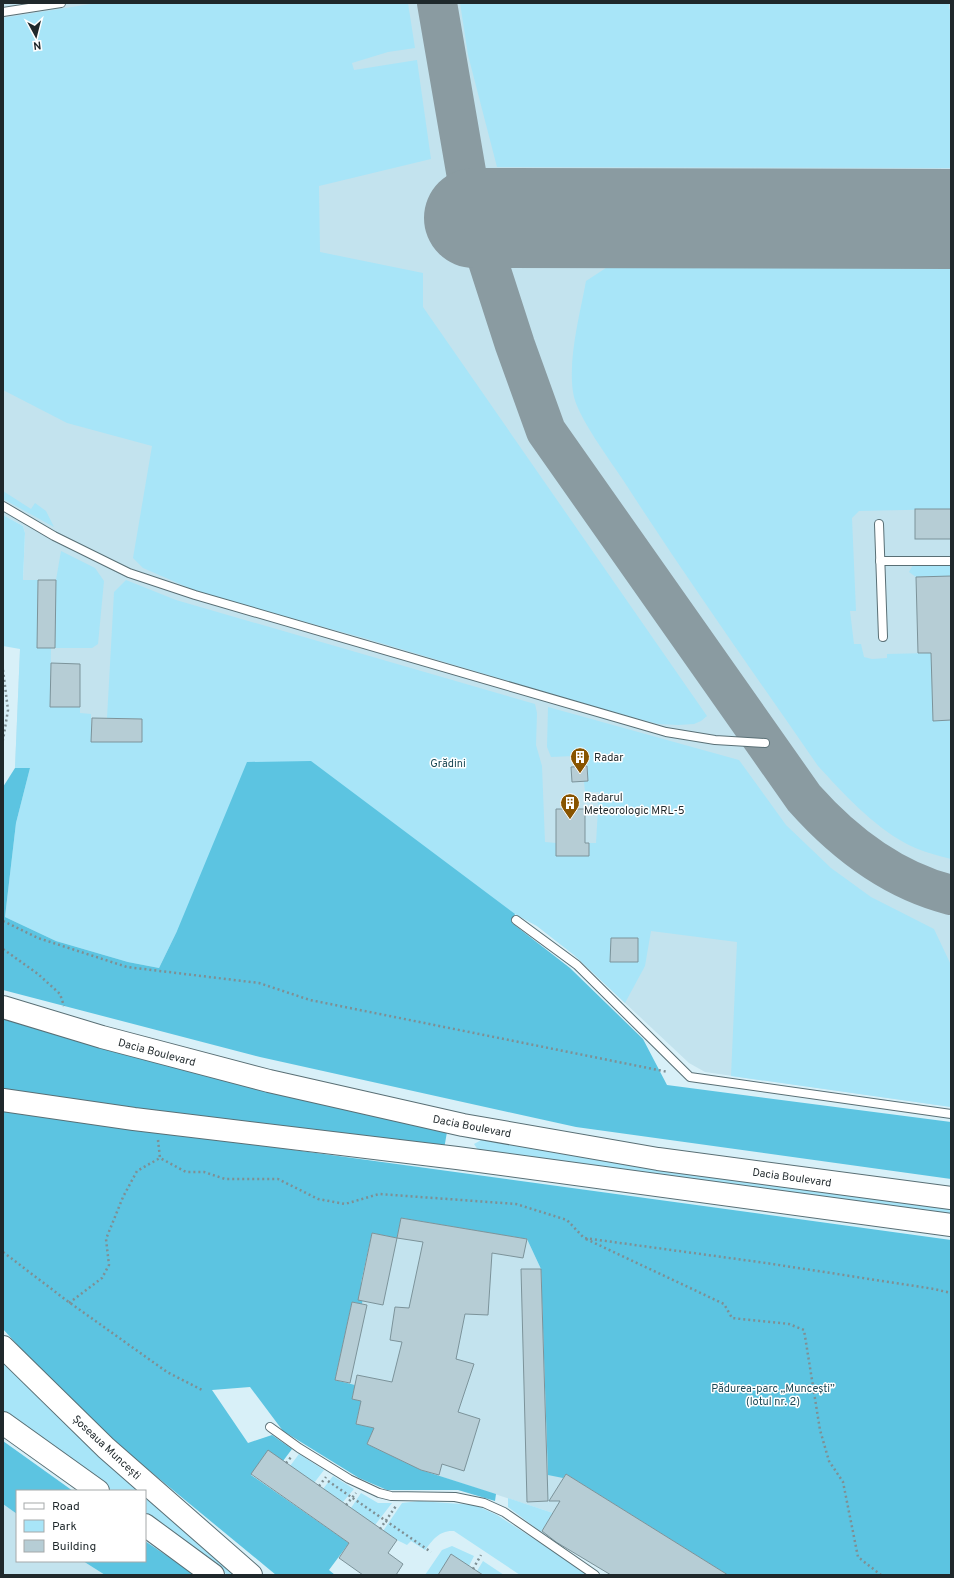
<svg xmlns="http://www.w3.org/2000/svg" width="954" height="1578" font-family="Overpass,sans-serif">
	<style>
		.built { fill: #c3e3ee }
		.green { fill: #a8e5f8 }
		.forest { fill: #5cc4e1 }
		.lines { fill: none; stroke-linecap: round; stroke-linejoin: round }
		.taxiway { stroke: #8a9ba1; stroke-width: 40 }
		.runway { stroke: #8a9ba1; stroke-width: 100 }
		.building { fill: #b6cdd5; stroke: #7c939a }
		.service-casing { stroke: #596f75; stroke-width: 10 }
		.primary-casing { stroke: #596f75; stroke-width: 24 }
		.path { stroke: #7e8f94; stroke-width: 2.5; stroke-dasharray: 2 3; stroke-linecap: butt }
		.service { stroke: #fff; stroke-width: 8 }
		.primary { stroke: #fff; stroke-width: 22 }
		.labels { text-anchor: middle; stroke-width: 3; stroke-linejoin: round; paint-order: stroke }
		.poi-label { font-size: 11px; fill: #1f282b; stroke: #fff; text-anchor: start }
		.park-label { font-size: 11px; fill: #1d4a57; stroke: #fff }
		.street-label { font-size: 11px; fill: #1f282b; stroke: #fff }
	</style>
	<rect width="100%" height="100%" fill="#d8f0f8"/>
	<!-- built -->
	<g class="built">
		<path d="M3,3H951V1107L705,1072L689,1063L574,955L537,926L515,914L311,761L15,768L25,533L23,526L3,515Z"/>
		<path d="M401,1218L527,1239L541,1269L548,1475L566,1474L728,1575H611L541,1532L553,1513L421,1470L367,1444L356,1424L361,1401L352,1399L355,1385L335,1380L352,1302L362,1304L364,1291L361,1283L372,1233Z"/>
		<path d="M3,1504L17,1514V1561H83L105,1575H3Z"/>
	</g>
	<!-- green -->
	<g class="green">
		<path d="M97,3H408L415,48L388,52L352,63L354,70L417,60L431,159L319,186L320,252L423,273V307L707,716L701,721L694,724L678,725L658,724L602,709L364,638L203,594L143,568L133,558L152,446L67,423L3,390V18Z"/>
		<path d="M460,3H949V9L951,10V168L497,167L468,55Z"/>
		<path d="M609,266L951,267V509L859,511L852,518L856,611H850L854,644H861L864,657L872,659L887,658V654L931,653L933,721L951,720V859C936,855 919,851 905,843C871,824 844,794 818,766C753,672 687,579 625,483C611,461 576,416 573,392C568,358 580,314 586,281Z"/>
		<path d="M3,491L31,509L35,503L46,511L54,527L3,499Z"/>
		<path d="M3,515L23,526L25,533L23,580H38L37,648H51L50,707H80V713L91,714V742H142V719L107,718L114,592L126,580L176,600L535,704L537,713L536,745L542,766L545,842L556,843V856H589V843H596L599,792H585L584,781L587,766L574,756L551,757L547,747L548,707L739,760L786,825L831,868L871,897L934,929L951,965V1107L731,1076L737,942L651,931L645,966L625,1003L574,955L537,926L515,914L177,931L159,968L128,962L56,941L5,917L16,823L30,768H15L20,649L3,646Z"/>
		<path d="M61,551L95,568L104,581L98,644L92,648H55L56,580Z"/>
		<path d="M951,564V576L916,577L909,572L913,565Z"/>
		<path d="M485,1138L951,1206V1216L480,1153L474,1144Z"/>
		<path d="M3,1359L145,1491H108L3,1414Z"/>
		<path d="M299,1454L324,1470L314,1483L290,1466Z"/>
		<path d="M333,1476L354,1489L343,1502L323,1489Z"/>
		<path d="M145,1491L240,1575H228L145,1517Z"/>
		<path d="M361,1493L378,1503H392L375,1525L351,1508Z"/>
		<path d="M508,1498L553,1513L541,1532L508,1507Z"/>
		<path d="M419,1501L475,1505L497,1515L590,1575H520L454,1531C439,1530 433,1540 425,1550L411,1541L407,1545L397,1540L383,1531L402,1503Z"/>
		<path d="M452,1546L474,1556L469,1566L451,1554L438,1575H425L442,1550Z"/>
		<path d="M483,1561L504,1575H483L477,1571Z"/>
	</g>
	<!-- forest -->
	<g class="forest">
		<path d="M311,761L515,914L512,923L570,968L643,1039L667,1085L951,1122V1179L576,1127L260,1057L3,990V787L15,768H30L16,823L5,917L56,941L128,962L159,968L177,931L247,762Z"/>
		<path d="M3,1015L117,1052L293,1098L447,1132L444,1149L46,1098L3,1089Z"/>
		<path d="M3,1110L951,1240V1575H728L566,1474L563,1478L548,1475L541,1269L527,1239L401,1218L397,1238L372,1233L361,1283L364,1291L362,1304L352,1302L335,1380L355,1385L352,1399L361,1401L356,1424L374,1428L367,1444L421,1470L496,1494L495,1501L458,1490H387L359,1478L283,1431L250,1387L212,1390L248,1443L272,1435L292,1449L283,1461L268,1451L251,1475L349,1543L329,1570L335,1575H276L105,1434L52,1384L3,1329Z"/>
		<path d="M3,1441L73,1491H17V1514L3,1504Z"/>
		<path d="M145,1541L195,1575H105L83,1561H145Z"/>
	</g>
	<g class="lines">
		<!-- taxiway -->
		<path class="taxiway" d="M437,3L474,218L515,345L546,431L804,798C844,843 892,880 951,895"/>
		<!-- runway -->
		<path class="runway" d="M474,218L951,219"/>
	</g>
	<!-- building -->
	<g class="building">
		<rect x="915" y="509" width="36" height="30"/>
		<path d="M951,576V720L933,721L931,653H918L916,577Z"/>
		<path d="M38,580H56L55,648H37Z"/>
		<path d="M51,663L80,664V707H50Z"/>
		<path d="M92,718L142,719V742H91Z"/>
		<path d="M587,766L588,781L572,782L571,767Z"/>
		<path d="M556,809H585V843H589V856H556Z"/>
		<path d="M611,938H638V962H610Z"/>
		<path d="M401,1218L527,1239L523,1258L492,1253L488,1315L465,1314L456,1359L474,1364L458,1412L480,1419L464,1471L442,1464L439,1475L421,1470L367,1444L374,1428L356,1424L361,1401L352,1399L357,1375L392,1382L402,1342L390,1340L395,1307L409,1308L423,1242L397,1238Z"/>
		<path d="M372,1233L397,1238L383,1305L358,1300Z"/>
		<path d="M521,1269H541L548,1501L527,1502Z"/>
		<path d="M352,1302L367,1305L350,1383L335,1380Z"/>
		<path d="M268,1450L397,1540L388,1553L403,1564L396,1575H363L339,1558L349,1543L251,1474Z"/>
		<path d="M566,1474L728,1575H611L556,1542L542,1531L560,1501H549Z"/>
		<path d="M451,1554L483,1575H438Z"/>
	</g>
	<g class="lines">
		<!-- service casing -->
		<g class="service-casing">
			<g id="service">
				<path d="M3,12L61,3"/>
				<path d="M3,506L54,536L129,573L195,595L666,732L715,740L765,743"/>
				<path d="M879,524L883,637"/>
				<path d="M880,561H951"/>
				<path d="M516,920L577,965L690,1077L951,1114"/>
				<path d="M270,1427L299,1448L349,1479L379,1493L391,1496L455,1497L484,1503L504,1512L595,1575"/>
			</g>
		</g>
		<!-- primary casing -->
		<g class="primary-casing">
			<g id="primary">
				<path d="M3,1007L102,1037L269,1081L463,1125L658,1159L951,1198"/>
				<path d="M3,1100L134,1119L457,1158L951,1225"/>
				<path d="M3,1347L106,1448L251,1575"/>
				<path d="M3,1423L98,1491"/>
				<path d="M145,1525L213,1575"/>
			</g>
		</g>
		<!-- path -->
		<g class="path">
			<path d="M3,670L8,710L3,740"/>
			<path d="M3,921L38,938L127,967L259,983L310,1000L668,1072"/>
			<path d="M3,949L38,974L60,994L64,1006"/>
			<path d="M158,1140L160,1158L186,1172H204L225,1179H278L318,1199L345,1204L379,1194L516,1204L567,1220L584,1238L766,1263L934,1289L951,1293"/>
			<path d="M586,1239L724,1304L732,1318L789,1324L804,1330L820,1430L829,1461L843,1482L858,1557L881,1575"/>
			<path d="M3,1252L66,1300L167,1372L204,1391"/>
			<path d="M69,1303L102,1278L109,1265L106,1239L123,1197L137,1171L160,1158"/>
			<path d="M286,1463L292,1456"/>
			<path d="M328,1481L431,1552"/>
			<path d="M319,1486L326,1477"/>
			<path d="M346,1505L356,1493"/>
			<path d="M380,1529L396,1506"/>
			<path d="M473,1569L481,1555"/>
		</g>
		<!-- service -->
		<use href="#service" class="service"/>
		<!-- primary -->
		<use href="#primary" class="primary"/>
	</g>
	<!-- icons -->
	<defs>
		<g id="building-pin" transform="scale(1)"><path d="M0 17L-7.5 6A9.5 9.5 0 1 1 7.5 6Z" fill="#885400" stroke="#fff"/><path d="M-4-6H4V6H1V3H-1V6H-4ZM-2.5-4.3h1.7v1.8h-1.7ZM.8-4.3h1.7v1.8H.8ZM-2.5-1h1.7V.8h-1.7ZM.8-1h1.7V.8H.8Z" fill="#fff"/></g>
	</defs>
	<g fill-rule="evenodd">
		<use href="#building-pin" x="580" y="757"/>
		<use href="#building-pin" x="570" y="803"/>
	</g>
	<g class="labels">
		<!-- poi labels -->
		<g class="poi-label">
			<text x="594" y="761">Radar</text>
			<text x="584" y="801">Radarul<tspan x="584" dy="13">Meteorologic MRL-5</tspan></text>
		</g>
		<!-- park labels -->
		<g class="park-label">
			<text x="448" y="767">Grădini</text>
			<text x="773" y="1392">Pădurea-parc „Muncești”<tspan x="773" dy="13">(lotul nr. 2)</tspan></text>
		</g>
		<!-- street labels -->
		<g class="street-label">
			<text transform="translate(157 1052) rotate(15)" y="4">Dacia Boulevard</text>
			<text transform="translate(472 1126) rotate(11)" y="4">Dacia Boulevard</text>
			<text transform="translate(792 1177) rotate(8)" y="4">Dacia Boulevard</text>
			<text transform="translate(107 1447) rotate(43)" y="4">Șoseaua Muncești</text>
		</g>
	</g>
	<!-- border -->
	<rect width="954" height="1578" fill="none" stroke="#1f282b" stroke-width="8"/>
	<!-- legend -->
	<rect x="16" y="1490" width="130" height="72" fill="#ffffff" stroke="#a5a9aa"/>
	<rect x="24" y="1503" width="20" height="6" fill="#ffffff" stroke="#a5a9aa"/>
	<text x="52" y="1510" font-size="12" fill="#1f282b">Road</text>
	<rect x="24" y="1520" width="20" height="12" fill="#a8e5f8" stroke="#a5a9aa"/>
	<text x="52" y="1530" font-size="12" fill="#1f282b">Park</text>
	<rect x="24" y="1540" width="20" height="12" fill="#b6cdd5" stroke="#a5a9aa"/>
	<text x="52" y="1550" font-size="12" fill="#1f282b">Building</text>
	<!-- north arrow -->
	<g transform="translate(36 36) rotate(173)" stroke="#ffffff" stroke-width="3" paint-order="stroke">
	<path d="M0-3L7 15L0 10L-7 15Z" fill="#1f282b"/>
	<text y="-6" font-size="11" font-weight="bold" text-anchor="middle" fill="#1f282b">N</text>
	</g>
</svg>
